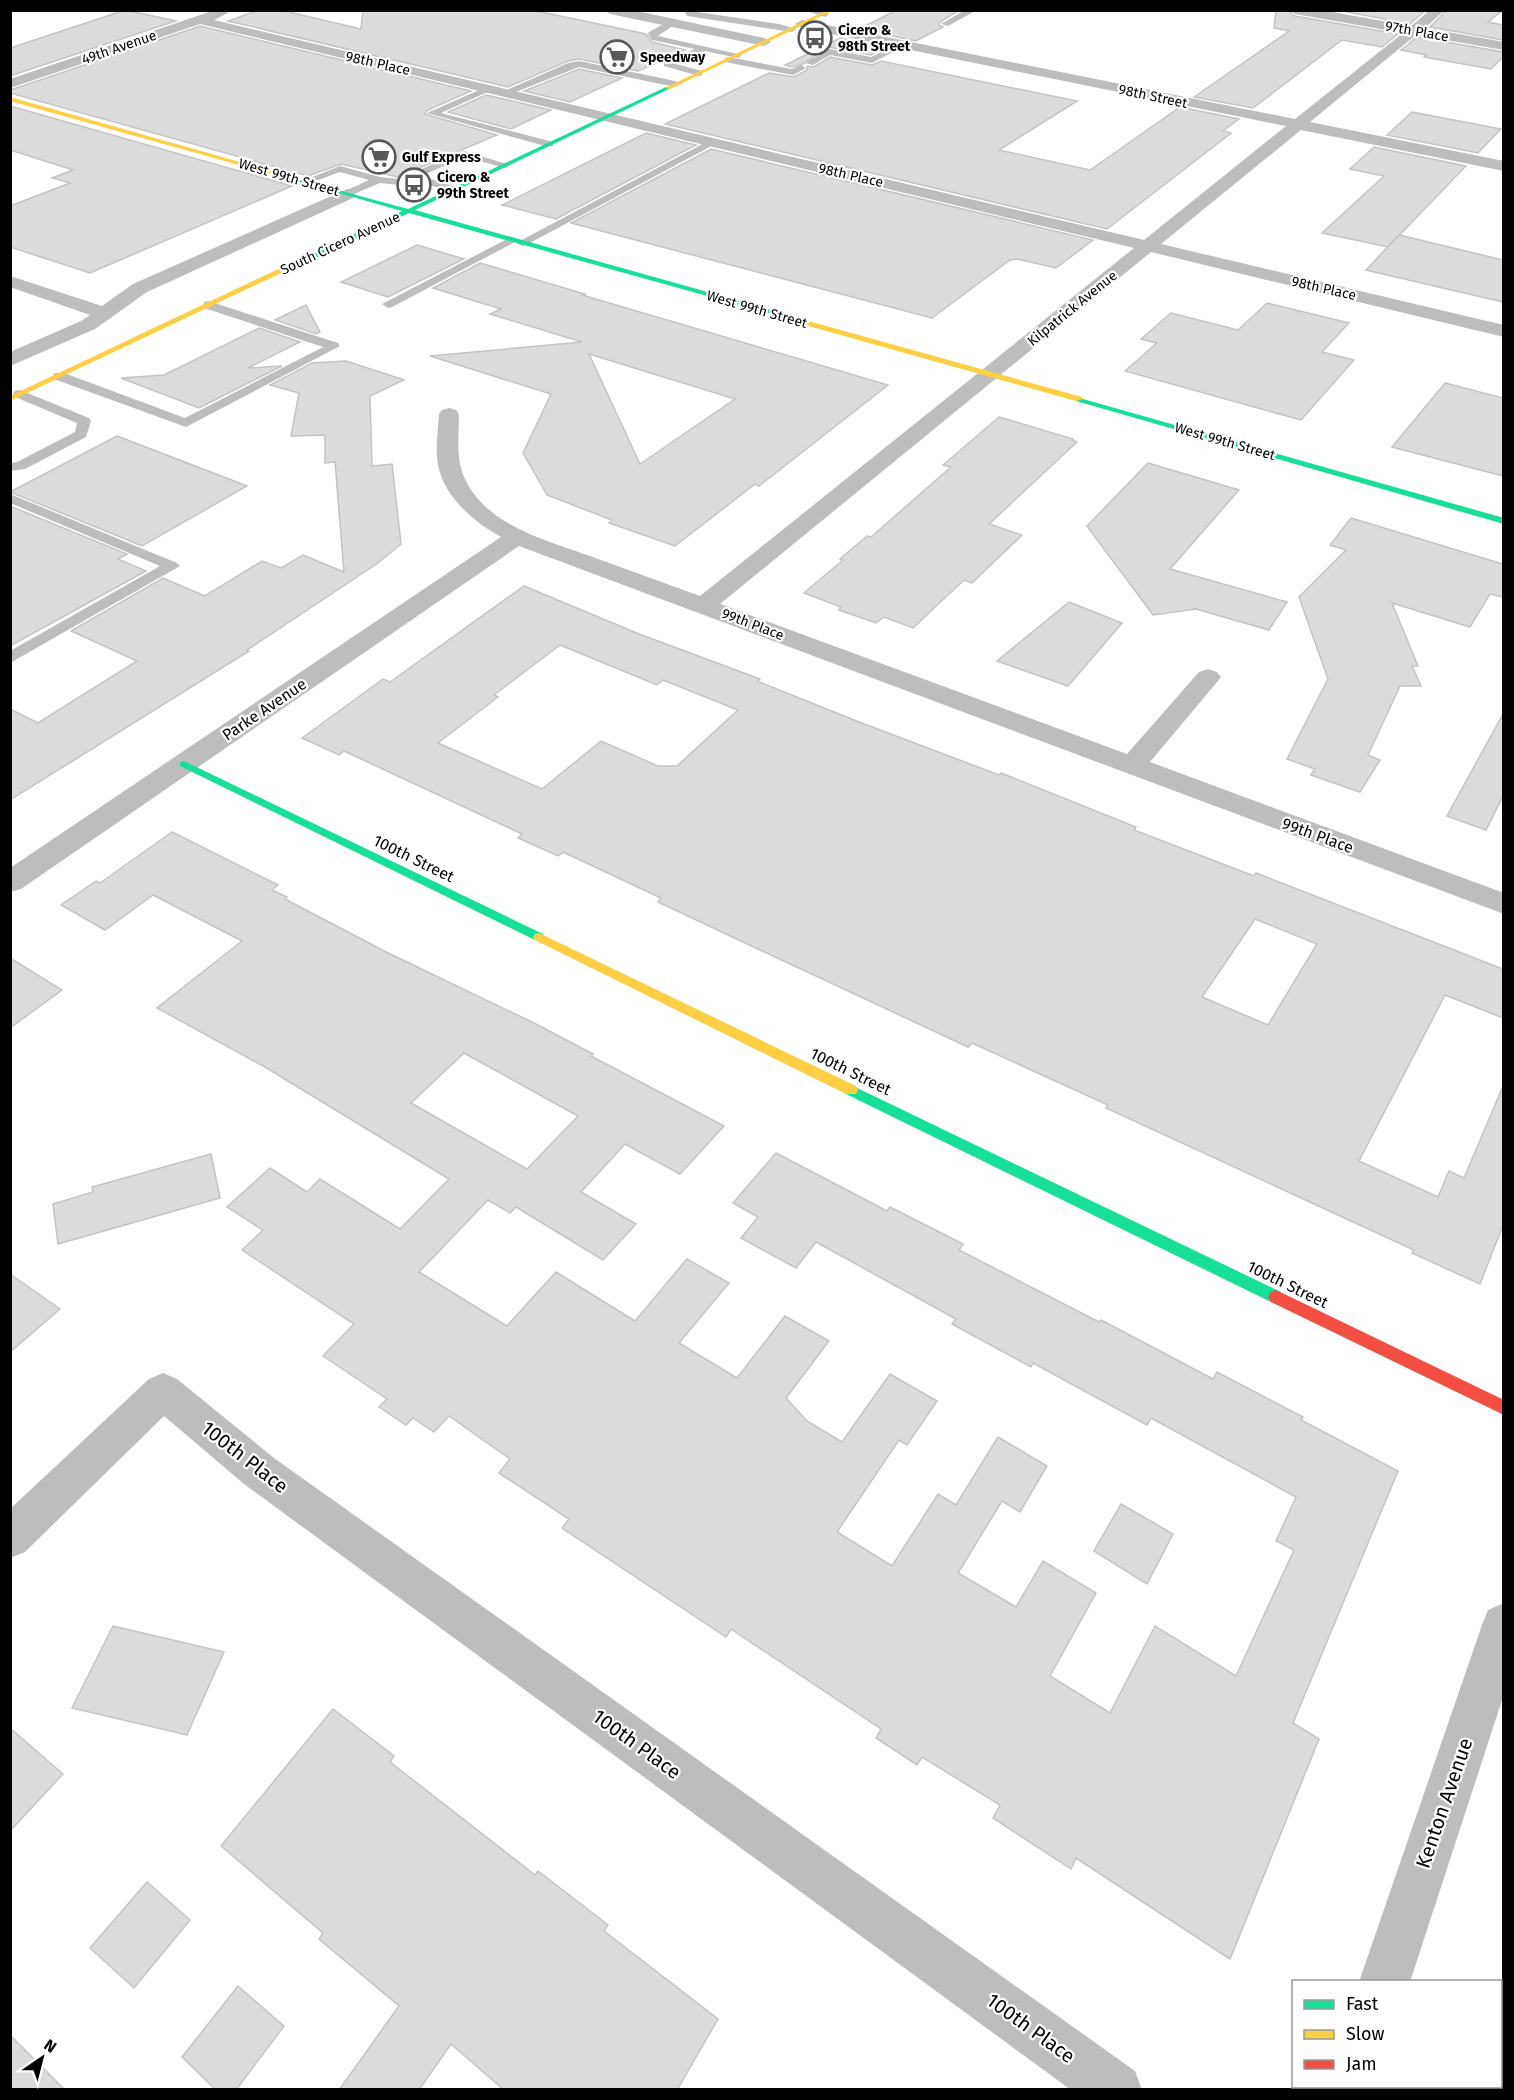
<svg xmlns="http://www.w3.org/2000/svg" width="1514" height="2100" font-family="'Fira Sans',sans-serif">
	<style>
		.building { fill: #dcdcdc; stroke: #c4c4c4; stroke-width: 1.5; fill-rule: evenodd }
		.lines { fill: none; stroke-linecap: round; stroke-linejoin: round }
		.lane { fill: #bdbdbd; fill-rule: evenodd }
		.street { fill: #bdbdbd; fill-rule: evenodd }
		.fast { fill: #16e098; fill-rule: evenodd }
		.slow { fill: #ffcf43; fill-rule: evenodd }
		.jam { fill: #f24e42; fill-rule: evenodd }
		.labels { text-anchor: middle; stroke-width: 4.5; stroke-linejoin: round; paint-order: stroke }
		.far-poi-label { font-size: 14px; font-weight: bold; fill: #000; stroke: #fff; text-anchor: start }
		.far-street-label { font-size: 14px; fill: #000; stroke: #fff }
		.street-label { font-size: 16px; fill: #000; stroke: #fff }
		.near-street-label { font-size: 20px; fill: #000; stroke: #fff }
	</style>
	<rect width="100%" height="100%" fill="#fff"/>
	<!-- building -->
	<g class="building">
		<path d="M125,10L176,21L10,76V48Z"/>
		<path d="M259,10H280L361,29L363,10H532L646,34L652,42L685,50L638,71L579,59L568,61L508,87L228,21Z"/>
		<path d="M897,10H960L940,22L939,25L943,27L916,41L859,29Z"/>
		<path d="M1276,10H1287L1295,16L1398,34L1382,47L1342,40L1253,108L1194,97L1289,31L1274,28Z"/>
		<path d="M1337,10H1426L1410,24Z"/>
		<path d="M1447,10H1503L1488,22L1503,25V40L1430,27Z"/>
		<path d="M200,26L471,91L426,111L425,114L497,135L398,177L341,164L308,176L10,93V90Z"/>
		<path d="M1417,37L1503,52V57L1491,69L1424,57L1426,55L1401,50Z"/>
		<path d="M840,38L886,47L871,55L828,47L803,64L792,67L785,65Z"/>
		<path d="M830,57L872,65L881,61L1077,101L999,150L1090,170L1180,107L1239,119L1223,131L1231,133L1107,229L665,124L769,73L794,77L807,70V66L814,67Z"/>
		<path d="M579,69L622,78L570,102L524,91Z"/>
		<path d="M486,95L551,110L511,129L448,112Z"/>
		<path d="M10,106L292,186L90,273L10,247V206L70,183L52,178L73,170L10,150Z"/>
		<path d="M1412,112L1501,129L1478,153L1387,135Z"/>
		<path d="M646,133L696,145L556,219L502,205Z"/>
		<path d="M1374,147L1466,166L1388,247L1322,233L1384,176L1350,169Z"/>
		<path d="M711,149L1093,240L1056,268L1017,259L1010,260L932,318L571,223Z"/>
		<path d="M1399,235L1503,260V302L1366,270Z"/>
		<path d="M417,245L464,259L388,297L341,282Z"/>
		<path d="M480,263L585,294L582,295L888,385L759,486L755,484L675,546L609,523L612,520L547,495L523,453L551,394L430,356L582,342L490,314L501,309L433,288ZM589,354L735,399L640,464Z"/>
		<path d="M1267,303L1349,323L1322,352L1354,360L1301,420L1125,371L1157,343L1141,339L1171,313L1238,330Z"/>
		<path d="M306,305L320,332L316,334L275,320Z"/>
		<path d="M259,328L300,342L248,368L282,366L199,408L121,378L164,375Z"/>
		<path d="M346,361L404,380L370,396L372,466L392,464L401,544L378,563L247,650L249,651L10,800V709L38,723L137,661L71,631L163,578L205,596L262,561L281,568L303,555L344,572L335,462L325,463V435L291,436L299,393L270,385L312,363Z"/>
		<path d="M1445,383L1503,398V476L1392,447Z"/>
		<path d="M999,417L1073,439L1072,440L1077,442L989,524L1022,535L972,583L964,580L913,628L884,617L876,623L839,610L841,607L804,593L843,560L840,559L867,536L871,537L951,467L943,465Z"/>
		<path d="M117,436L247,486L142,546L10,492Z"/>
		<path d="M1148,463L1239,490L1170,569L1287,602L1269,630L1196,609L1153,615L1087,526Z"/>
		<path d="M10,506L127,554L118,559L146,571L10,646Z"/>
		<path d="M1351,518L1503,564V597L1490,594L1470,627L1392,603L1418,666H1412L1421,686H1400L1368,755L1380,760L1360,792L1311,775L1315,769L1287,759L1328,679L1299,597L1346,550L1330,545Z"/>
		<path d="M524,586L639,634L760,679L757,681L859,722L999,775L1001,773L1136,827L1134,830L1254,876L1256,873L1503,969V1018L1445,995L1359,1161L1438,1197L1449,1171L1464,1178L1503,1086V1225L1480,1284L1412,1253L1414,1250L1106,1108L1108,1105L972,1043L968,1047L743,942L658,902L661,898L563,852L558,856L518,838L522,834L344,751L339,755L302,738L383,679L390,682ZM560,645L657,685L663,680L738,710L677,766H658L601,741L542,789L438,743L498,697L494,695ZM1255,919L1317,944L1268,1025L1202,997Z"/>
		<path d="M1069,602L1122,623L1068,686L997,661Z"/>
		<path d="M1503,714V796L1486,830L1447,816Z"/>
		<path d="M172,832L278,885L272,890L287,897L285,899L386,952L534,1023L593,1054L591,1056L724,1126L680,1174L625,1144L581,1192L636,1224L603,1260L516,1207L510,1213L488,1200L419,1272L507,1326L556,1272L635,1321L687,1259L729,1283L679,1343L737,1378L785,1316L829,1341L786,1398L807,1421L842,1442L890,1374L937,1401L907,1445L899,1440L837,1532L892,1566L938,1494L956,1505L998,1437L1047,1466L1020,1512L1002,1501L958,1573L1016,1607L1043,1561L1096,1593L1050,1676L1110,1713L1155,1626L1236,1676L1294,1550L1276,1541L1296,1497L1151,1418L1147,1425L1033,1363L1031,1367L952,1324L956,1319L816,1242L796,1268L741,1238L758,1217L733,1203L776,1153L887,1211L890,1207L963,1244L959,1250L1099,1322L1101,1320L1213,1379L1217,1372L1303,1417L1301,1420L1398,1471L1293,1723L1319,1739L1230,1959L1076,1858L1071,1869L993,1818L1000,1805L922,1757L917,1765L876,1738L881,1729L731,1629L726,1637L562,1528L569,1519L499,1473L510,1459L449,1416L434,1432L413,1418L406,1425L379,1407L387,1399L323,1356L354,1324L242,1250L263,1230L227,1207L270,1168L307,1192L320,1179L400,1229L449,1179L265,1067L157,1008L242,941L153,895L105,930L61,905L96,881L100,883ZM464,1053L578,1116L527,1169L411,1103Z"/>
		<path d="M10,958L62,990L10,1028Z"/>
		<path d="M211,1154L220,1198L58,1244L53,1204L93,1192L92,1187Z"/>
		<path d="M10,1274L60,1309L10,1352Z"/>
		<path d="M1121,1504L1173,1534L1147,1584L1094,1551Z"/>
		<path d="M113,1626L224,1652L187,1735L72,1708Z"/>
		<path d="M333,1709L394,1756L390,1762L535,1875L538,1871L608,1925L604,1931L718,2019L677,2090H504L451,2044L419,2090H339L399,2006L319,1939L323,1933L221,1846Z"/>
		<path d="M10,1728L63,1774L10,1831Z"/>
		<path d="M147,1882L190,1920L134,1988L90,1948Z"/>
		<path d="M238,1986L284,2026L236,2090H216L182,2057Z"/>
		<path d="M10,2035L65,2090H10Z"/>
	</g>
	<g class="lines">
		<!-- lane -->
		<g class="lane">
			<path d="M684,10L779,24L796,29L792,32L687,16Z"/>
			<path d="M804,10H821L829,14L825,17Z"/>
			<path d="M965,10H977L948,26L941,24Z"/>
			<path d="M671,20L675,23L674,25L658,36L742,55L738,58L705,51L676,64L702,71V75L699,76L664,66V62L695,49L652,40L648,34L649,32Z"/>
			<path d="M899,43L906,45L872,63L830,55L813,65L805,63L829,49L871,57Z"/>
			<path d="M728,57L792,69L801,65L806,68L793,75L725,62V58Z"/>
			<path d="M579,61L675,81L680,84L675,87L579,67L508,95L500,93L568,63Z"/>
			<path d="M486,87L494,89L441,113L553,142V146H545L427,113Z"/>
			<path d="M710,140L719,142L526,245L522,246L516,243Z"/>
			<path d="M464,151L510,165L505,168L465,157L421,176L457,187V191L453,192L412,180L399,185L380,183L347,197L342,194L343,192L369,180L340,172L305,185L300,182L340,166L380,177L398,179Z"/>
			<path d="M511,237L515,238V242L392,307L388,308L382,304Z"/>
			<path d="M208,301L338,343L340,346L186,427L54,379L53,376L54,373H64L185,418L323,347L204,308V302Z"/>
			<path d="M20,390L89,418L91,421L86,437L25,469L10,471V463L17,462L75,432L77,423L15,397L13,394L15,391Z"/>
			<path d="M10,494L177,563L180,566L10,663V651L160,566L10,503Z"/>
		</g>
		<!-- street -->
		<g class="street">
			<path d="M215,10H226L228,13L214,20L1144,240L1286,126L802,28L795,24L802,20L1295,119L1403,33L1295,14L1289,10H1321L1411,26L1430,10H1445L1425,28L1504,42V50L1416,35L1310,122L1504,161V171L1301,130L1161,244L1504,325V337L1151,252L720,604L1127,754L1199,672L1208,669L1217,672L1221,677L1217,682L1150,762L1504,893V914L519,546L21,889L10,892V868L501,537C474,522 444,497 438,465C435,449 438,431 439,414L442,410L449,408L456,410L459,414C459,437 455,460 466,481C490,529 555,543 601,560C634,572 667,584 700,596L1134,248L200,24L10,88V79Z"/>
			<path d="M604,10H632L764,38L771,42L764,46L610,14Z"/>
			<path d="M347,189L353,190L355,194L353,198L147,292L95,329L10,366V352L81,321L90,315L10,287V276L102,306L133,284Z"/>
			<path d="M163,1373L177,1379L274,1458L1135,2071L1142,2090H1071L244,1484L164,1416L25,1552L10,1558V1509L149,1379Z"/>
			<path d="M1504,1603V1694L1410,1982H1359L1482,1625L1488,1610Z"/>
			<rect x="1321" y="2086" width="53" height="4"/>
		</g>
		<!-- fast -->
		<g class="fast">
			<path d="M666,87L671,88L415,210L786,314V318L409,213L314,259L307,257L402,211L293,180V178L408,209Z"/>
			<path d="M1076,397L1504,518V524L1076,401Z"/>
			<path d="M184,761L543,934L545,937L543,940H535L180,766V762Z"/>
			<path d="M851,1085L1281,1292L1284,1297L1281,1302L1276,1304L1271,1302L846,1094L844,1090L846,1086Z"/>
		</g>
		<!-- slow -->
		<g class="slow">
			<path d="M827,10H834L670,89L665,88Z"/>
			<path d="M10,97L297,178L298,179L293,180L10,101Z"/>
			<path d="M308,255L315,257L10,401V396Z"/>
			<path d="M783,314L1082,397L1083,399L1076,401L780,318L779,316Z"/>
			<path d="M539,933L856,1086L858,1090L856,1094H846L535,940L533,937L535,934Z"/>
		</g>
		<!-- jam -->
		<path class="jam" d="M1276,1290L1504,1400V1415L1271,1302L1268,1297L1271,1292Z"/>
	</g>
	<!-- icons -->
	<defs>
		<g id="bus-ring" transform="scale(1.725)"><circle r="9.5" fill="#fff" stroke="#595959" stroke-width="1.5"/><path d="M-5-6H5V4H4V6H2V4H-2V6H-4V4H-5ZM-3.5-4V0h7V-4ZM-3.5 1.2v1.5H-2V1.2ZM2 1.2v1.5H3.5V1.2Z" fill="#595959"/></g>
		<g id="supermarket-ring" transform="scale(1.725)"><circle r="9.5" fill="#fff" stroke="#595959" stroke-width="1.5"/><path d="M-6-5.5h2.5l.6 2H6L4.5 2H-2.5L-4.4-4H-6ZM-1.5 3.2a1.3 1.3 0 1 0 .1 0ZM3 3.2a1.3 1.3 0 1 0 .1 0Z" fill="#595959"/></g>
	</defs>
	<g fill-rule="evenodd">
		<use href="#bus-ring" x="815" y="38"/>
		<use href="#supermarket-ring" x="617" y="57"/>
		<use href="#supermarket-ring" x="379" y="157"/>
		<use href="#bus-ring" x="414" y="185"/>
	</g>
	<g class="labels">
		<!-- far-poi labels -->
		<g class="far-poi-label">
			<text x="838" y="35">Cicero &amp;<tspan x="838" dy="16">98th Street</tspan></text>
			<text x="640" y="62">Speedway</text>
			<text x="402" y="162">Gulf Express</text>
			<text x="437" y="182">Cicero &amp;<tspan x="437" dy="16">99th Street</tspan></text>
		</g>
		<!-- far-street labels -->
		<g class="far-street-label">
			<text transform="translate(1417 31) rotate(10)" y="5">97th Place</text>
			<text transform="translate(119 47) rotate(-19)" y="5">49th Avenue</text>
			<text transform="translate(378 63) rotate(13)" y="5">98th Place</text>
			<text transform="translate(1153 96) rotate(12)" y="5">98th Street</text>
			<text transform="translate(851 175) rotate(13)" y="5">98th Place</text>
			<text transform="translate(289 177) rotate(16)" y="5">West 99th Street</text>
			<text transform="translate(340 243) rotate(-25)" y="5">South Cicero Avenue</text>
			<text transform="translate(1324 288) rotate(13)" y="5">98th Place</text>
			<text transform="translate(1072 308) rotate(-39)" y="5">Kilpatrick Avenue</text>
			<text transform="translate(757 309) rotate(16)" y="5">West 99th Street</text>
			<text transform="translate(1225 441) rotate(16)" y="5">West 99th Street</text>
			<text transform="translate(753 624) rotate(21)" y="5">99th Place</text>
		</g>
		<!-- street labels -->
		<g class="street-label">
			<text transform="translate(264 709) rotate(-34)" y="6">Parke Avenue</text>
			<text transform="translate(1318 835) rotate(20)" y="6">99th Place</text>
			<text transform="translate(414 858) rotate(26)" y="6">100th Street</text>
			<text transform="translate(851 1071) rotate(26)" y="6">100th Street</text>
			<text transform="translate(1288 1284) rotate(26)" y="6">100th Street</text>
		</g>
		<!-- near-street labels -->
		<g class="near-street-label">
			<text transform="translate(245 1457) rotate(38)" y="7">100th Place</text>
			<text transform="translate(637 1744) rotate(36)" y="7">100th Place</text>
			<text transform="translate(1444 1803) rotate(-71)" y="7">Kenton Avenue</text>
			<text transform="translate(1031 2028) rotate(36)" y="7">100th Place</text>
		</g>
	</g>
	<!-- border -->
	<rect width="1514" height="2100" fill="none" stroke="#000000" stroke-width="24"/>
	<!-- legend -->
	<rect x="1292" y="1980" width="210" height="108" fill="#ffffff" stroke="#999999" stroke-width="1.5"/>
	<rect x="1304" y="2000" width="30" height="9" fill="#16e098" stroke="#999999" stroke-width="1.5"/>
	<text x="1346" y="2010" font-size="18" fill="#000000">Fast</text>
	<rect x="1304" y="2030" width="30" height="9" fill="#ffcf43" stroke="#999999" stroke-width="1.5"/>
	<text x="1346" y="2040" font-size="18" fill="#000000">Slow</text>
	<rect x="1304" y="2060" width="30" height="9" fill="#f24e42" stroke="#999999" stroke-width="1.5"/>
	<text x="1346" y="2070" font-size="18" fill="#000000">Jam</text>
	<!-- north arrow -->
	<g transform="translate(42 2058) rotate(35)" stroke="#ffffff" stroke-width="4.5" paint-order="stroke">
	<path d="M0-4.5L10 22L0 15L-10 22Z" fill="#000000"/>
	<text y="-9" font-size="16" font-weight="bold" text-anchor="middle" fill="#000000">N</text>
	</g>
</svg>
